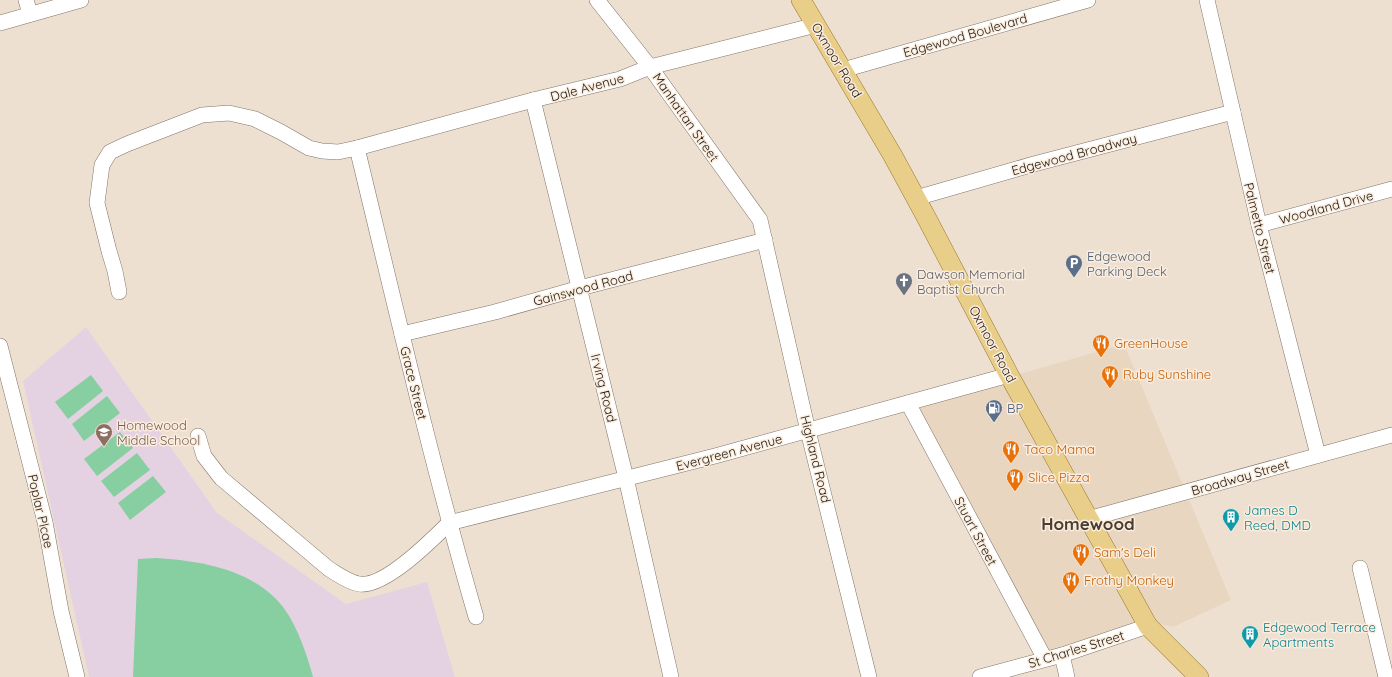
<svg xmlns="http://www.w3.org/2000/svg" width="1392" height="677" font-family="Quicksand,sans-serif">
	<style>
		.built { fill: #e9d6c1 }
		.education { fill: #e4d2e3 }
		.green { fill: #87cfa0 }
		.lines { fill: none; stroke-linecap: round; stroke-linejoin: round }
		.minor-casing { stroke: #817568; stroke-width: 16 }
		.major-casing { stroke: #98792d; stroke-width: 20 }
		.minor { stroke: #fff; stroke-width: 15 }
		.major { stroke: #e9ce89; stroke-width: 19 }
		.labels { text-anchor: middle; stroke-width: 3; stroke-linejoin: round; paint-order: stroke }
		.street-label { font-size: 13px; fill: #1d1813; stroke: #fbedde }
		.service-label { font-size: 13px; fill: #4e5e75; stroke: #fbedde; text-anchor: start }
		.worship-label { font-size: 13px; fill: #5b616d; stroke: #fbedde; text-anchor: start }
		.food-label { font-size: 13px; fill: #c56008; stroke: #fbedde; text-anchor: start }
		.education-label { font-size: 13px; fill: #785e54; stroke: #fbedde; text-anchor: start }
		.culture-label { font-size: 13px; fill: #0d838f; stroke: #fbedde; text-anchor: start }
		.district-label { font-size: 17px; font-weight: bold; fill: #483d30; stroke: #fbedde }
	</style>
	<rect width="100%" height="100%" fill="#eee0d1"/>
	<!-- built -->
	<path class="built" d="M1124,344L1231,600L1173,627L1151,622L1048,655L912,405Z"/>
	<!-- education -->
	<path class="education" d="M86,327L217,513L346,604L427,582L455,677H89L23,381Z"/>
	<!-- green -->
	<g class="green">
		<path d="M91,375L103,391L68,419L55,402Z"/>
		<path d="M107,396L120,413L84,441L72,424Z"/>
		<path d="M120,432L133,448L97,476L84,459Z"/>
		<path d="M137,453L150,470L114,497L101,481Z"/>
		<path d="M153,476L166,492L130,520L118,503Z"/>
		<path d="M156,558C201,561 253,569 283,607C297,625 307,655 313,677H133L138,559Z"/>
	</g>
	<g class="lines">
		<!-- minor casing -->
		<g class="minor-casing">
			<g id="minor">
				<path d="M26,0L30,14"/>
				<path d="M597,0L650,67L760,220L808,431L869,677"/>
				<path d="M1207,0L1259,225L1318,455"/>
				<path d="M0,23L81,0"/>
				<path d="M843,70L1088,0"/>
				<path d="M533,100L626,478L671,677"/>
				<path d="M357,148C395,305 431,462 476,617"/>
				<path d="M916,198L1034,164L1233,112"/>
				<path d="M1259,225L1392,189"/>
				<path d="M119,292L115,271L109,251L97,203L102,165L110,152L127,144L202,115L229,113L255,119L281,132L309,148L322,151L338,152L357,148L533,100L620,79L650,67L816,25"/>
				<path d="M402,334L495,312L580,288L765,240"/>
				<path d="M0,346L45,522L61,611L77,677"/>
				<path d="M908,403L1045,659"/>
				<path d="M198,436L204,456L221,478L329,569C339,575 348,582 359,584C384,588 432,540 449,523"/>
				<path d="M1088,519L1392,435"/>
				<path d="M449,523L715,456L1009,375"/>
				<path d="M1360,568L1386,677"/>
				<path d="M1062,655L1067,677"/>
				<path d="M980,677L1062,655L1148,626"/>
			</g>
		</g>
		<!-- major casing -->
		<g class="major-casing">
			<path id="major" d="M801,0L893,156L925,215L1009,375L1148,626L1199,677"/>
		</g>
		<!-- minor -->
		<use href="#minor" class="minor"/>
		<!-- major -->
		<use href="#major" class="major"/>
	</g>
	<!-- icons -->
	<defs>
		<g id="parking-pin" transform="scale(0.9)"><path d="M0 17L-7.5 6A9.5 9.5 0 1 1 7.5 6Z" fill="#5c6f8a" stroke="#fbedde"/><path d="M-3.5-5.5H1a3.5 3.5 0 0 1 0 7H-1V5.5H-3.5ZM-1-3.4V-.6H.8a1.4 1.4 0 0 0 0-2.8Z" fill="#fff"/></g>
		<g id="church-pin" transform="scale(0.9)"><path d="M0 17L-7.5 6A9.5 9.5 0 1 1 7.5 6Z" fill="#6b7280" stroke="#fbedde"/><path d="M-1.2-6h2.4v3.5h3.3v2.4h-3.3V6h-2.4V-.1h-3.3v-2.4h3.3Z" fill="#fff"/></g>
		<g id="restaurant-pin" transform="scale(0.9)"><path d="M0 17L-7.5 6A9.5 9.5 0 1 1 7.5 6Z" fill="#e8710a" stroke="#fbedde"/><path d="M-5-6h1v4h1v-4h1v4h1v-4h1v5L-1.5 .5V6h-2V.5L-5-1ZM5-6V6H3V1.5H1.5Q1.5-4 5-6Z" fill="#fff"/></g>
		<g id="fuel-pin" transform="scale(0.9)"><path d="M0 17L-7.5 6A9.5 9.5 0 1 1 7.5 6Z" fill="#5c6f8a" stroke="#fbedde"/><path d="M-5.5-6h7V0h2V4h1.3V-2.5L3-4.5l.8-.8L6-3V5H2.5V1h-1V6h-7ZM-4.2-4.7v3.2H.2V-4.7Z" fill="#fff"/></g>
		<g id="school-pin" transform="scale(0.9)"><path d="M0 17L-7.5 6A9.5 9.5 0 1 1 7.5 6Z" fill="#8d6e63" stroke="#fbedde"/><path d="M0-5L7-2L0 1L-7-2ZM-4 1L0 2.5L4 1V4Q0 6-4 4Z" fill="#fff"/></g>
		<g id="building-pin" transform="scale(0.9)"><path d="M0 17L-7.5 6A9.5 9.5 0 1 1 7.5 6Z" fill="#0f9aa8" stroke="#fbedde"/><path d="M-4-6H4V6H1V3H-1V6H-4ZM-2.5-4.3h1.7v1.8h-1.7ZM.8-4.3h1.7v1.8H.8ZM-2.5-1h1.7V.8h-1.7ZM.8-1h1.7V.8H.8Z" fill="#fff"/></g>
	</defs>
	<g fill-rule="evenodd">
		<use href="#parking-pin" x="1074" y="263"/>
		<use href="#church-pin" x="904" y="281"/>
		<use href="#restaurant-pin" x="1101" y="343"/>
		<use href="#restaurant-pin" x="1110" y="374"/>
		<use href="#fuel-pin" x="994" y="408"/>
		<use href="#school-pin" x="104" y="432"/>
		<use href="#restaurant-pin" x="1011" y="449"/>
		<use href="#restaurant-pin" x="1015" y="477"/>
		<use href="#building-pin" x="1231" y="517"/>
		<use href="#restaurant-pin" x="1081" y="552"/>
		<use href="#restaurant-pin" x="1071" y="580"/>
		<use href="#building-pin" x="1250" y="634"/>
	</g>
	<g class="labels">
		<!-- street labels -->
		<g class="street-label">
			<text transform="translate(965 35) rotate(-16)" y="5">Edgewood Boulevard</text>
			<text transform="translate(837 60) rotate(59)" y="5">Oxmoor Road</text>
			<text transform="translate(587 87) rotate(-15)" y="5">Dale Avenue</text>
			<text transform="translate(686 117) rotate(55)" y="5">Manhattan Street</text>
			<text transform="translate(1074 154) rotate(-15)" y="5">Edgewood Broadway</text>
			<text transform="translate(1326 207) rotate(-15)" y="5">Woodland Drive</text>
			<text transform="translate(1260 228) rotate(76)" y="5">Palmetto Street</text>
			<text transform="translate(583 288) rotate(-15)" y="5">Gainswood Road</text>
			<text transform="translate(993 344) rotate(62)" y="5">Oxmoor Road</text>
			<text transform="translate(414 383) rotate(76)" y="5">Grace Street</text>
			<text transform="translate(604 388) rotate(76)" y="5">Irving Road</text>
			<text transform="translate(729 452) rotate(-15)" y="5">Evergreen Avenue</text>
			<text transform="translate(816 459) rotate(76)" y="5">Highland Road</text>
			<text transform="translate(1240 477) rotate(-16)" y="5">Broadway Street</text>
			<text transform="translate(41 511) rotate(77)" y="5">Poplar Plcae</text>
			<text transform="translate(976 531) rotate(62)" y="5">Stuart Street</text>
			<text transform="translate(1076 649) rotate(-17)" y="5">St Charles Street</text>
		</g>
		<!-- service labels -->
		<g class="service-label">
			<text x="1087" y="261">Edgewood<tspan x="1087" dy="15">Parking Deck</tspan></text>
			<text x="1007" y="413">BP</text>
		</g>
		<!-- worship labels -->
		<g class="worship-label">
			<text x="917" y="279">Dawson Memorial<tspan x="917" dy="15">Baptist Church</tspan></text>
		</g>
		<!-- food labels -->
		<g class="food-label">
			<text x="1114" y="348">GreenHouse</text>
			<text x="1123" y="379">Ruby Sunshine</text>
			<text x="1024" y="454">Taco Mama</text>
			<text x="1028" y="482">Slice Pizza</text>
			<text x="1094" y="557">Sam's Deli</text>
			<text x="1084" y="585">Frothy Monkey</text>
		</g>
		<!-- education labels -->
		<g class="education-label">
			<text x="117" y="430">Homewood<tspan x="117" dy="15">Middle School</tspan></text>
		</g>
		<!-- culture labels -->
		<g class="culture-label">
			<text x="1244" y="515">James D<tspan x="1244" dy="15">Reed, DMD</tspan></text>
			<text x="1263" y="632">Edgewood Terrace<tspan x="1263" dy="15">Apartments</tspan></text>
		</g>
		<!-- district labels -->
		<g class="district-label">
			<text x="1088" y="530">Homewood</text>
		</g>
	</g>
</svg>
